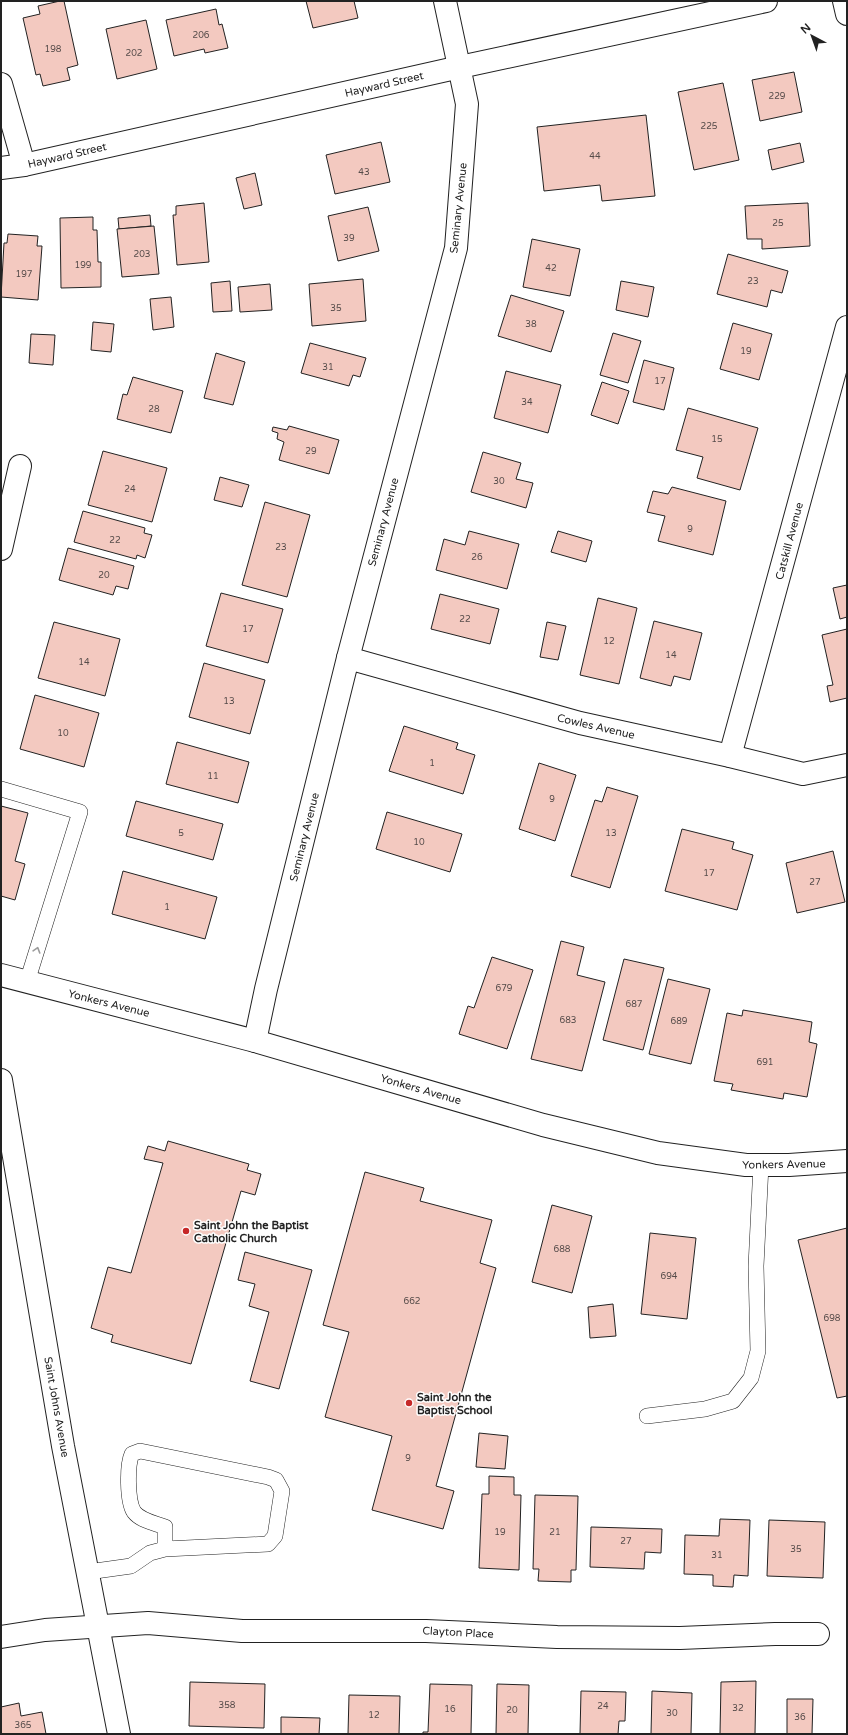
<svg xmlns="http://www.w3.org/2000/svg" width="848" height="1735" font-family="'Varela Round',sans-serif">
	<style>
		.building { fill: #f3c9c0; stroke: #222 }
		.lines { fill: none; stroke-linecap: round; stroke-linejoin: round }
		.service-casing { stroke: #222; stroke-width: 16 }
		.minor-casing { stroke: #222; stroke-width: 24 }
		.tertiary-casing { stroke: #222; stroke-width: 24 }
		.primary-casing { stroke: #222; stroke-width: 24 }
		.service { stroke: #fff; stroke-width: 15 }
		.minor { stroke: #fff; stroke-width: 22 }
		.tertiary { stroke: #fff; stroke-width: 22 }
		.primary { stroke: #fff; stroke-width: 22 }
		.oneway { stroke: #9c9c9c }
		.poi-dot { fill: #c62828; stroke: #fff; stroke-width: 1.5 }
		.labels { text-anchor: middle; stroke-width: 3; stroke-linejoin: round; paint-order: stroke }
		.number-label { font-size: 9px; fill: #564c4a }
		.street-label { font-size: 11px; fill: #222; stroke: #fff }
		.poi-label { font-size: 11px; font-weight: bold; fill: #222; stroke: #fff; text-anchor: start }
	</style>
	<rect width="100%" height="100%" fill="#fff"/>
	<!-- building -->
	<g class="building">
		<path d="M60,1H64L78,65L67,68L70,80L43,86L40,74L36,75L23,18L40,14L38,6Z"/>
		<path d="M306,1H354L358,18L313,28Z"/>
		<path d="M216,9L219,25L222,24L228,48L205,53L204,49L174,56L166,20Z"/>
		<path d="M146,20L157,69L117,79L106,29Z"/>
		<path d="M794,72L802,112L760,121L752,80Z"/>
		<path d="M723,83L739,160L694,170L678,92Z"/>
		<path d="M646,115L655,196L602,201L600,185L544,191L537,127Z"/>
		<path d="M381,142L390,182L335,194L326,155Z"/>
		<path d="M800,143L804,162L772,170L768,150Z"/>
		<path d="M255,173L262,205L244,209L236,178Z"/>
		<path d="M204,203L209,262L177,265L173,215H176V206Z"/>
		<path d="M808,203L810,246L762,249V239H747L745,206Z"/>
		<path d="M368,207L379,251L338,261L328,216Z"/>
		<path d="M150,215L151,226L119,229L118,218Z"/>
		<path d="M93,217V230H97L98,262H101V287L61,288L60,218Z"/>
		<path d="M154,226L159,274L122,277L117,229Z"/>
		<path d="M8,234L38,236L37,246H42L38,300L1,297L4,243H7Z"/>
		<path d="M532,239L580,249L570,296L523,287Z"/>
		<path d="M728,254L788,271L782,293L771,290L767,307L717,294Z"/>
		<path d="M363,279L366,321L312,326L309,284Z"/>
		<path d="M230,281L232,311L213,312L211,283Z"/>
		<path d="M621,281L654,287L648,317L616,310Z"/>
		<path d="M270,284L272,310L240,312L238,287Z"/>
		<path d="M511,295L564,311L551,352L498,336Z"/>
		<path d="M171,297L174,327L153,330L150,299Z"/>
		<path d="M93,322L114,324L111,352L91,350Z"/>
		<path d="M733,323L772,334L759,380L720,369Z"/>
		<path d="M613,333L641,341L628,383L600,375Z"/>
		<path d="M31,334L55,335L53,365L29,363Z"/>
		<path d="M310,343L366,358L360,377L353,375L349,386L301,373Z"/>
		<path d="M216,353L245,362L233,405L204,398Z"/>
		<path d="M644,360L674,368L664,410L633,402Z"/>
		<path d="M506,371L561,385L548,433L494,418Z"/>
		<path d="M133,377L183,391L171,433L117,419L123,394L127,395Z"/>
		<path d="M602,382L629,391L618,424L591,415Z"/>
		<path d="M688,408L758,428L740,490L697,478L703,457L676,450Z"/>
		<path d="M289,426L339,440L329,474L279,460L284,442L277,439L278,433L272,431L273,427L287,430Z"/>
		<path d="M103,451L167,468L152,522L88,505Z"/>
		<path d="M483,452L521,463L516,479L533,483L526,508L471,492Z"/>
		<path d="M220,477L249,485L242,507L214,500Z"/>
		<path d="M672,487L726,501L713,555L658,541L665,516L647,512L653,491L668,494Z"/>
		<path d="M265,502L310,515L287,597L242,585Z"/>
		<path d="M83,511L145,528L144,533L152,535L145,558L137,555L136,559L74,542Z"/>
		<path d="M469,531L519,544L507,589L436,570L444,539L465,545Z"/>
		<path d="M558,531L592,541L586,562L551,552Z"/>
		<path d="M68,548L134,566L128,589L116,586L113,595L59,580Z"/>
		<path d="M847,585V617L840,619L833,588Z"/>
		<path d="M221,593L283,609L268,663L206,646Z"/>
		<path d="M440,594L499,609L490,644L431,629Z"/>
		<path d="M598,598L637,608L619,684L580,675Z"/>
		<path d="M654,621L702,633L690,680L674,676L671,686L640,678Z"/>
		<path d="M54,622L120,639L105,696L38,678Z"/>
		<path d="M547,622L566,626L558,660L540,657Z"/>
		<path d="M847,629V698L830,702L827,686L833,685L822,635Z"/>
		<path d="M204,663L265,680L250,734L189,717Z"/>
		<path d="M35,695L99,713L84,767L20,749Z"/>
		<path d="M404,726L458,743L456,749L475,755L463,794L389,771Z"/>
		<path d="M177,742L249,762L238,803L166,784Z"/>
		<path d="M539,763L576,775L555,841L519,829Z"/>
		<path d="M607,787L638,796L610,888L571,876L595,800L602,802Z"/>
		<path d="M136,801L223,824L213,860L126,836Z"/>
		<path d="M1,806L28,813L15,861L25,864L15,900L1,896Z"/>
		<path d="M387,812L462,834L450,872L376,849Z"/>
		<path d="M682,829L734,842L732,849L753,855L737,910L665,891Z"/>
		<path d="M833,851L845,902L797,913L786,863Z"/>
		<path d="M123,871L217,897L205,939L112,914Z"/>
		<path d="M561,941L584,947L577,975L605,982L582,1071L531,1059Z"/>
		<path d="M492,957L533,970L507,1049L459,1034L468,1006L474,1008Z"/>
		<path d="M624,959L664,968L643,1050L603,1040Z"/>
		<path d="M668,979L710,989L691,1064L649,1054Z"/>
		<path d="M743,1010L812,1022L809,1042L817,1044L807,1097L784,1093L783,1099L731,1090L733,1084L714,1081L727,1013L742,1016Z"/>
		<path d="M168,1141L249,1164L247,1170L261,1174L255,1195L241,1191L191,1364L111,1342L113,1335L91,1328L108,1267L131,1273L163,1163L144,1159L148,1146L165,1151Z"/>
		<path d="M365,1172L424,1188L420,1201L492,1220L480,1263L496,1268L436,1486L454,1491L443,1529L372,1510L392,1436L325,1417L349,1332L323,1325Z"/>
		<path d="M552,1205L592,1216L572,1293L532,1282Z"/>
		<path d="M847,1228V1396L837,1398L798,1240Z"/>
		<path d="M650,1233L696,1238L687,1319L641,1314Z"/>
		<path d="M245,1252L312,1270L279,1389L250,1381L269,1312L249,1306L255,1284L238,1280Z"/>
		<path d="M613,1304L616,1336L590,1338L588,1307Z"/>
		<path d="M479,1433L508,1436L505,1469L476,1467Z"/>
		<path d="M489,1476L514,1477V1495H521L519,1570L479,1568L482,1494H489Z"/>
		<path d="M535,1495L578,1496L576,1570H571V1582L538,1581L539,1569H533Z"/>
		<path d="M720,1519L750,1520L748,1576L734,1575L733,1587L713,1586V1575L684,1574L685,1535L719,1536Z"/>
		<path d="M769,1520L825,1522L823,1578L767,1576Z"/>
		<path d="M591,1527L662,1529L661,1553L645,1552L644,1569L590,1567Z"/>
		<path d="M756,1681L755,1734H720L721,1682Z"/>
		<path d="M190,1682L265,1684L264,1728L189,1726Z"/>
		<path d="M430,1684L472,1685L471,1734H423V1732H428Z"/>
		<path d="M497,1684L529,1685L528,1734H496Z"/>
		<path d="M581,1691L626,1692L625,1721H619L618,1734H580Z"/>
		<path d="M652,1691L692,1693L691,1734H651Z"/>
		<path d="M349,1695L400,1696L399,1734H348Z"/>
		<path d="M787,1699H813L812,1734H787Z"/>
		<path d="M19,1703L21,1716L42,1712L46,1734H1V1707Z"/>
		<path d="M281,1717L320,1718L319,1734H281Z"/>
	</g>
	<g class="lines">
		<!-- service casing -->
		<g class="service-casing">
			<g id="service">
				<path d="M1,789L80,812L27,982"/>
				<path d="M647,1416L705,1409L733,1401L751,1378L758,1351L756,1266L761,1165"/>
				<path d="M88,1572L131,1566L150,1553L165,1549L268,1544L275,1536L282,1491L276,1480L268,1477L140,1451L132,1454C127,1465 127,1501 134,1512C141,1521 155,1523 165,1527V1549"/>
			</g>
		</g>
		<!-- minor casing -->
		<g class="minor-casing">
			<g id="minor">
				<path d="M844,1L847,14"/>
				<path d="M1,84L24,165"/>
				<path d="M1,168L24,165L460,67L766,1"/>
				<path d="M1,549L20,466"/>
				<path d="M348,658L580,723L730,756L803,774L847,765"/>
				<path d="M730,756L847,327"/>
				<path d="M1,1637L45,1630L148,1623L242,1631H426L557,1637L680,1638L775,1634H818"/>
			</g>
		</g>
		<!-- tertiary casing -->
		<g class="tertiary-casing">
			<g id="tertiary">
				<path d="M255,1041L266,989L348,658L456,248L467,104L445,1"/>
				<path d="M1,1080L63,1446L119,1734"/>
			</g>
		</g>
		<!-- primary casing -->
		<g class="primary-casing">
			<path id="primary" d="M1,975L255,1041L543,1125L658,1153L746,1165H789L847,1161"/>
		</g>
		<!-- service -->
		<use href="#service" class="service"/>
		<!-- minor -->
		<use href="#minor" class="minor"/>
		<!-- tertiary -->
		<use href="#tertiary" class="tertiary"/>
		<!-- primary -->
		<use href="#primary" class="primary"/>
	</g>
	<!-- one-way arrows -->
	<defs><path id="oneway-chevron" d="M-2-3.5L2.5 0L-2 3.5" fill="none" stroke-width="1.6" stroke-linecap="round" stroke-linejoin="round"/></defs>
	<use class="oneway" href="#oneway-chevron" transform="translate(37 950) rotate(-73)"/>
	<!-- markers -->
	<g class="poi-dot">
		<circle cx="186" cy="1231" r="4"/>
		<circle cx="409" cy="1403" r="4"/>
	</g>
	<g class="labels">
		<!-- number labels -->
		<g class="number-label">
			<text x="201" y="38">206</text>
			<text x="53" y="52">198</text>
			<text x="134" y="56">202</text>
			<text x="777" y="99">229</text>
			<text x="709" y="129">225</text>
			<text x="595" y="159">44</text>
			<text x="364" y="175">43</text>
			<text x="778" y="226">25</text>
			<text x="349" y="241">39</text>
			<text x="142" y="257">203</text>
			<text x="83" y="268">199</text>
			<text x="551" y="271">42</text>
			<text x="24" y="277">197</text>
			<text x="753" y="284">23</text>
			<text x="336" y="311">35</text>
			<text x="531" y="327">38</text>
			<text x="746" y="354">19</text>
			<text x="328" y="370">31</text>
			<text x="660" y="384">17</text>
			<text x="527" y="405">34</text>
			<text x="154" y="412">28</text>
			<text x="717" y="442">15</text>
			<text x="311" y="454">29</text>
			<text x="499" y="484">30</text>
			<text x="130" y="492">24</text>
			<text x="690" y="532">9</text>
			<text x="115" y="543">22</text>
			<text x="281" y="550">23</text>
			<text x="477" y="560">26</text>
			<text x="104" y="578">20</text>
			<text x="465" y="622">22</text>
			<text x="248" y="632">17</text>
			<text x="609" y="644">12</text>
			<text x="671" y="658">14</text>
			<text x="84" y="665">14</text>
			<text x="229" y="704">13</text>
			<text x="63" y="736">10</text>
			<text x="432" y="766">1</text>
			<text x="213" y="779">11</text>
			<text x="552" y="802">9</text>
			<text x="181" y="836">5</text>
			<text x="611" y="836">13</text>
			<text x="419" y="845">10</text>
			<text x="709" y="876">17</text>
			<text x="815" y="885">27</text>
			<text x="167" y="910">1</text>
			<text x="504" y="991">679</text>
			<text x="634" y="1007">687</text>
			<text x="568" y="1023">683</text>
			<text x="679" y="1024">689</text>
			<text x="765" y="1065">691</text>
			<text x="562" y="1252">688</text>
			<text x="669" y="1279">694</text>
			<text x="412" y="1304">662</text>
			<text x="832" y="1321">698</text>
			<text x="408" y="1461">9</text>
			<text x="500" y="1535">19</text>
			<text x="555" y="1535">21</text>
			<text x="626" y="1544">27</text>
			<text x="796" y="1552">35</text>
			<text x="717" y="1558">31</text>
			<text x="227" y="1708">358</text>
			<text x="603" y="1709">24</text>
			<text x="738" y="1711">32</text>
			<text x="450" y="1712">16</text>
			<text x="512" y="1713">20</text>
			<text x="672" y="1716">30</text>
			<text x="374" y="1718">12</text>
			<text x="800" y="1720">36</text>
			<text x="23" y="1728">365</text>
		</g>
		<!-- street labels -->
		<g class="street-label">
			<text transform="translate(384 84) rotate(-13)" y="4">Hayward Street</text>
			<text transform="translate(67 155) rotate(-13)" y="4">Hayward Street</text>
			<text transform="translate(458 208) rotate(-84)" y="4">Seminary Avenue</text>
			<text transform="translate(383 522) rotate(-75)" y="4">Seminary Avenue</text>
			<text transform="translate(789 541) rotate(-75)" y="4">Catskill Avenue</text>
			<text transform="translate(596 726) rotate(13)" y="4">Cowles Avenue</text>
			<text transform="translate(304 837) rotate(-76)" y="4">Seminary Avenue</text>
			<text transform="translate(109 1003) rotate(14)" y="4">Yonkers Avenue</text>
			<text transform="translate(421 1089) rotate(16)" y="4">Yonkers Avenue</text>
			<text transform="translate(784 1164) rotate(-1)" y="4">Yonkers Avenue</text>
			<text transform="translate(57 1407) rotate(80)" y="4">Saint Johns Avenue</text>
			<text transform="translate(458 1632) rotate(3)" y="4">Clayton Place</text>
		</g>
		<!-- poi labels -->
		<g class="poi-label">
			<text x="194" y="1229">Saint John the Baptist<tspan x="194" dy="13">Catholic Church</tspan></text>
			<text x="417" y="1401">Saint John the<tspan x="417" dy="13">Baptist School</tspan></text>
		</g>
	</g>
	<!-- border -->
	<rect width="848" height="1735" fill="none" stroke="#222222" stroke-width="4"/>
	<!-- north arrow -->
	<g transform="translate(812 36) rotate(319)" stroke="#ffffff" stroke-width="3" paint-order="stroke">
	<path d="M0-3L7 15L0 10L-7 15Z" fill="#222222"/>
	<text y="-6" font-size="11" font-weight="bold" text-anchor="middle" fill="#222222">N</text>
	</g>
</svg>
